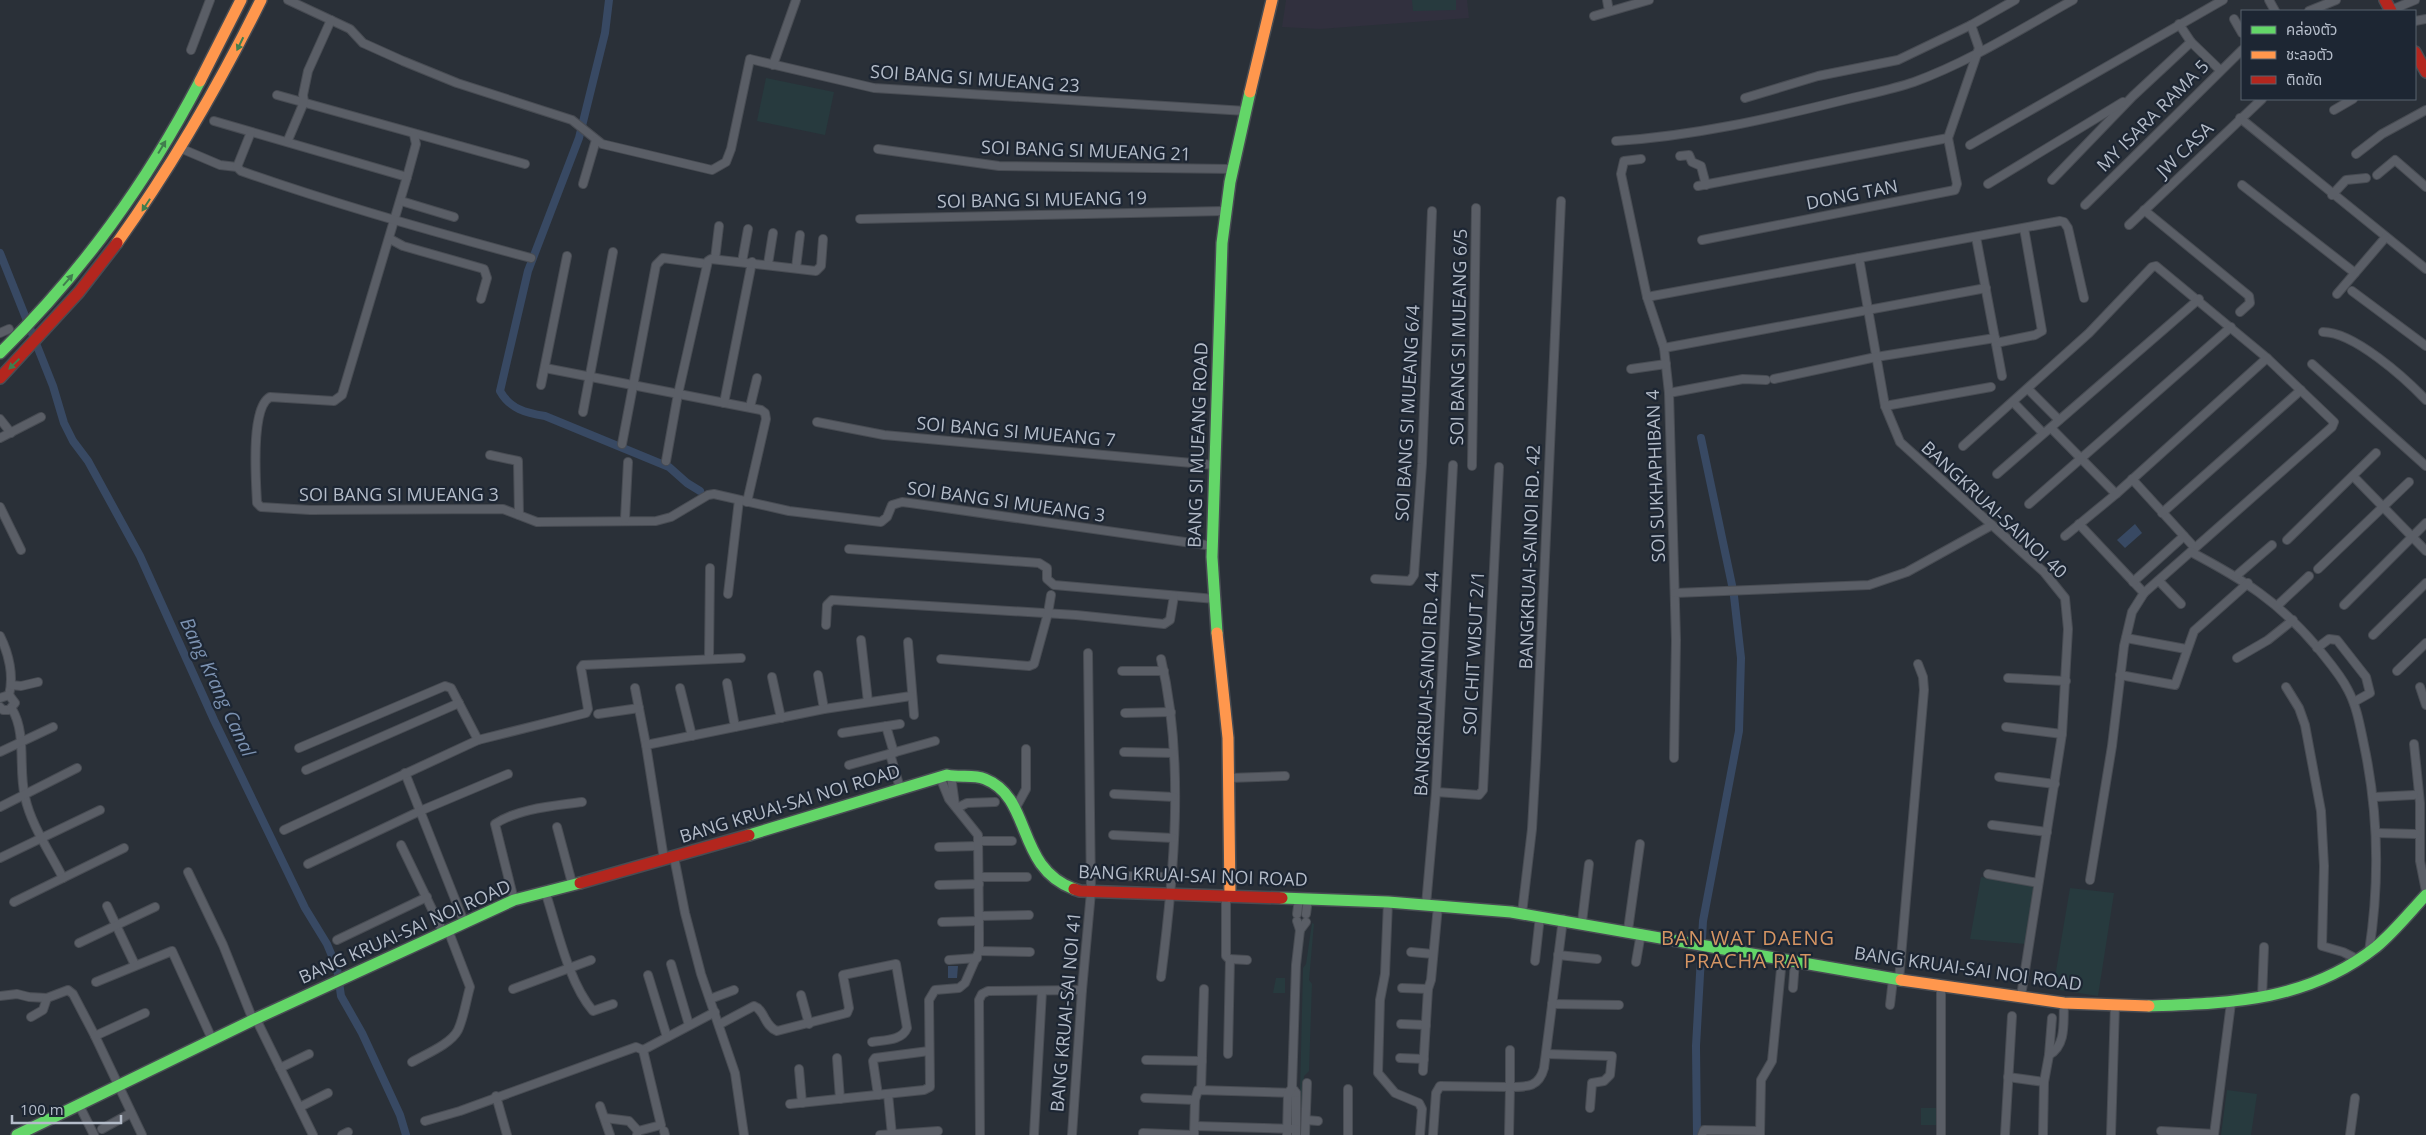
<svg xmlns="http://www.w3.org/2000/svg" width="2426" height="1135" font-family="'Open Sans','Noto Sans Thai',sans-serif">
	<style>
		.medical { fill: #31303e }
		.green { fill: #273a3e }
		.water { fill: #384963 }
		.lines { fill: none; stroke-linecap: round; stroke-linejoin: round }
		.canal { stroke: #384963; stroke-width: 8 }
		.street-casing { stroke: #484c53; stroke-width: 10 }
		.fast-casing { stroke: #484c53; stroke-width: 14 }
		.slow-casing { stroke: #484c53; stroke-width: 14 }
		.jam-casing { stroke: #484c53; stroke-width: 14 }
		.street { stroke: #5a5e66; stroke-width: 8 }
		.fast { stroke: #63d668; stroke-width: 11 }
		.slow { stroke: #ff974d; stroke-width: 11 }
		.jam { stroke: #b3261e; stroke-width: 11 }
		.oneway { fill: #407e4e }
		.labels { text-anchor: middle; stroke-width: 4.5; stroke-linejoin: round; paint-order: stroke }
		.street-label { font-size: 18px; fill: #b4bcc9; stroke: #1d2633 }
		.water-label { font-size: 19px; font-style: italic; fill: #7c92b1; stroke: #1d2633 }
		.quarter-label { font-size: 20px; letter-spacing: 1px; fill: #d59563; stroke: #1d2633 }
	</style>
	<rect width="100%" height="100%" fill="#2a3038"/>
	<!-- medical -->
	<path class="medical" d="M1286,0H1467L1469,18L1320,29L1282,27Z"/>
	<!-- green -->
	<g class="green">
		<path d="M1412,0H1456V10L1413,11Z"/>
		<path d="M766,78L834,92L825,135L757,121Z"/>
		<path d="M1981,877L2034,885L2025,944L1970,939Z"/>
		<path d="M2070,888L2114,893L2098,996L2053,989Z"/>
		<path d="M1312,923L1314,924L1309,980L1312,984L1309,1071L1304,1076L1303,1135H1299L1303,968L1306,964Z"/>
		<path d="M1276,978H1285V993H1273Z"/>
		<path d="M2227,1090L2257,1094L2251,1135H2221Z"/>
		<rect x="1921" y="1108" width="16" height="17"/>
	</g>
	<!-- water -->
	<g class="water">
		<path d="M2135,524L2142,533L2125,548L2117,540Z"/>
		<path d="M948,966H958L957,978H948Z"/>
	</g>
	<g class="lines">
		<!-- canal -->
		<g class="canal">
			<path d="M609,0L605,33L579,138L528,271L500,391C510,409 526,413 545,416L669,467L687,483L700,491"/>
			<path d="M0,253L53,386L64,423L73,441L88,461L140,556L214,720L305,908L327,944L337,968L341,996L362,1033L400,1115L406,1135"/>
			<path d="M1701,438L1732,585"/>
			<path d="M1697,1135L1696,1046L1703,921L1739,731L1741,658L1734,596"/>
		</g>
		<!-- street casing -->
		<g class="street-casing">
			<g id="street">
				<path d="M288,0L350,29L363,43L403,61L457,83L572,120L602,144L712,170L726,162L731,149L750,59L874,88L1246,111"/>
				<path d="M1607,0L1609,11"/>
				<path d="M2269,0L2275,11"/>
				<path d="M2391,10L2415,0"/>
				<path d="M2309,11L2336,0"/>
				<path d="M1594,16L1649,0"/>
				<path d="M2234,19L2242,33"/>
				<path d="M2415,21L2426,19"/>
				<path d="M2179,24L2191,42L2220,70"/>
				<path d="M191,50L210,0"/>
				<path d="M773,65L796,0"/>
				<path d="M277,95L525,164"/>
				<path d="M1745,98L1818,76L1898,60L1971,25L2015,0"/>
				<path d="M2334,110L2353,99"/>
				<path d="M2240,118L2426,269"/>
				<path d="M214,121L407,177"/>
				<path d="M414,135L416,144L407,177L342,395L334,401L270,397C250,408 256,481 257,503L261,507L310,510L503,509L537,522L656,521L671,517L708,495L714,494L789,511L881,522L887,517L892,505L902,502L910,503L1213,546"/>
				<path d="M288,140L304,102L303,95L308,71L331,20"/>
				<path d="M1616,141C1693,136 1768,119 1844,100C1867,94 1891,90 1914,82C1969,62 2021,29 2073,0"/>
				<path d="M1970,145L2223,0"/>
				<path d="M180,148L220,165L237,167L241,171C337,205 433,232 531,258"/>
				<path d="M878,149L999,166L1233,169"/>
				<path d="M2356,154L2382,134L2426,110"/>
				<path d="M1680,156L1689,155L1692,162L1701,166L1706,185"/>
				<path d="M1641,159L1624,161L1621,174L1647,297L1664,348L1669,393L1676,640L1674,758"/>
				<path d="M237,167L251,132"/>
				<path d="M2377,175L2395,160L2426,187"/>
				<path d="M2052,180L2133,96L2191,42"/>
				<path d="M583,184L596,140"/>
				<path d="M1988,184L2123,102"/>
				<path d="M2242,185L2355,273"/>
				<path d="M1698,186L1948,138L1979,48L1971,25"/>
				<path d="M2332,195L2346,180L2366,178"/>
				<path d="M401,201L454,217"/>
				<path d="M2085,205L2242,50"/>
				<path d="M2144,210L2249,296L2250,303L2240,312"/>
				<path d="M860,219L1224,211"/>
				<path d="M2129,225L2262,99"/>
				<path d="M1976,237L2002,376"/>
				<path d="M390,239L403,246L484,269L487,278L481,299"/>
				<path d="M1702,240L1955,190L1957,184L1948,138"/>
				<path d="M1859,258L1885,406L1900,442L2044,572L2065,598L2068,629L2062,734L2021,996"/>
				<path d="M715,259L719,226"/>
				<path d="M742,262L748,229"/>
				<path d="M768,264L773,233"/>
				<path d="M796,268L800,235"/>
				<path d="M2352,291L2426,346"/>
				<path d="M2337,294L2385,238"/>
				<path d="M1647,297L2060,221L2064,222L2068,228L2084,298"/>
				<path d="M2323,332C2354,332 2405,378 2426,400"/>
				<path d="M0,333L9,329"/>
				<path d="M1996,343L2035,335L2042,331L2024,228"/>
				<path d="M1664,348L1986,288"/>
				<path d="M2312,364L2426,466"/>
				<path d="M545,368L761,410L765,413L766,419L747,502"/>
				<path d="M1631,369L1666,364"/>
				<path d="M1774,379L1876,357L1995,338"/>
				<path d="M541,385L567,256"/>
				<path d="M2028,389L2059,420"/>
				<path d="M1669,393L1743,379L1766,380"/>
				<path d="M2013,402L2043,433"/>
				<path d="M724,403L752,262"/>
				<path d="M1885,406L1991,387"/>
				<path d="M750,407L757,378"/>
				<path d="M583,412L613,252"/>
				<path d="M0,419L11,433"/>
				<path d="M817,422L884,435L1214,465"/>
				<path d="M2051,428L2116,494"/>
				<path d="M0,438L41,417"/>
				<path d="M622,444L656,265L663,258L707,264"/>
				<path d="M1963,446L2089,333L2152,267L2156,266L2267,358L2334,422L2332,427L2144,593L2132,612L2124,646L2112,746L2090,880"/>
				<path d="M490,455L518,461L519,515"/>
				<path d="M666,461L678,394L708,261L711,259L816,271L821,266L823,239"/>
				<path d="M1472,466L1476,208"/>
				<path d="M1997,474L2199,299"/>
				<path d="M2353,476L2426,551"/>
				<path d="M2132,479L2195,548"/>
				<path d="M2029,504L2231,327"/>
				<path d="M0,507L21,550"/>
				<path d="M2162,513L2301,390"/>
				<path d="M625,519L628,462"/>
				<path d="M2079,524L2144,593"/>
				<path d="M2065,536L2116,494L2267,358"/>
				<path d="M2287,540L2376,453"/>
				<path d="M849,549L1039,563L1047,568V579L1054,585L1215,599"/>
				<path d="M2191,552C2244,580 2278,601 2317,647C2328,661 2340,674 2348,690C2357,707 2360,726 2364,745C2379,815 2380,881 2369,952"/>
				<path d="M2318,569L2409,482"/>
				<path d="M2236,576L2272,545"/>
				<path d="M1375,579L1410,581L1414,575L1422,464L1432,211"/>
				<path d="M2159,581L2181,604"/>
				<path d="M2133,582L2184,536"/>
				<path d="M1675,593L1869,585L1907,572L1992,525"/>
				<path d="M728,594L739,500"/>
				<path d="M2278,605L2309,576"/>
				<path d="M2344,605L2426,523"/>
				<path d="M826,625L827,605L832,600L1076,615L1164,624L1170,620L1174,596"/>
				<path d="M2373,635L2426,583"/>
				<path d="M0,636C9,654 14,676 9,695"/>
				<path d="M2126,638L2186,649"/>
				<path d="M861,640L868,702"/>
				<path d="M908,642L914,715"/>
				<path d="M2317,648L2329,639L2337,640L2366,677L2370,693L2354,702"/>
				<path d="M2237,658L2268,640L2293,620"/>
				<path d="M709,659L710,568"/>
				<path d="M941,659L1029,666L1034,664L1048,613L1051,595"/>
				<path d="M1161,659C1185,761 1174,875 1161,977"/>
				<path d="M1122,671H1164"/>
				<path d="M2397,671L2426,643"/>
				<path d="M818,675L824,709"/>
				<path d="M2120,675L2175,685L2194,631L2248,583"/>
				<path d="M772,677L781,718"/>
				<path d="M2008,678L2066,681"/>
				<path d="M727,683L735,727"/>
				<path d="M11,685L21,686L38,682"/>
				<path d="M2286,687L2299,708L2305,725L2321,811L2324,866L2322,946L2343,952L2359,960"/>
				<path d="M2420,687L2426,705"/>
				<path d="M635,688L646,745L664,859"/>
				<path d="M680,688L692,736"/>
				<path d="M0,698L9,695L15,703L9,710H3L0,707"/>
				<path d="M12,709C27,734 18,769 25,797C31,825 50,852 63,878"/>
				<path d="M1125,713L1171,712"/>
				<path d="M598,714L639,708"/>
				<path d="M886,726L894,753"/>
				<path d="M2006,727L2062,734"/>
				<path d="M842,733L900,724"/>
				<path d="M2414,744L2420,803V861L2426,891"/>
				<path d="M646,745L824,709L911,696"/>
				<path d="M299,748L445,686L451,688L478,740"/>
				<path d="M0,752L53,727"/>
				<path d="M1124,752L1173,753"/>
				<path d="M890,754L900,788"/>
				<path d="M849,765L935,741"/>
				<path d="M306,770L459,703"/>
				<path d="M405,773L464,922"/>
				<path d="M951,776L955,805"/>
				<path d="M1999,777L2055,784"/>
				<path d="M1229,778L1285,776"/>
				<path d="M1436,792L1479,795L1483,790L1499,467"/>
				<path d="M1114,794L1174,797"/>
				<path d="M2375,797L2414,795"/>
				<path d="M0,807L77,768"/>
				<path d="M957,808L967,803L995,802"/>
				<path d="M1015,809L1026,789V749"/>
				<path d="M1992,825L2047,832"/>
				<path d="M557,827L572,883"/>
				<path d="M284,830L478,740L586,713L588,709L581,668L583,665L741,658"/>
				<path d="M2377,833L2416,834"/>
				<path d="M1113,835L1173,838"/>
				<path d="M978,841H1012"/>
				<path d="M401,845L443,932"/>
				<path d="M939,847L978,846"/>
				<path d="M674,857L685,913L701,974L735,1073L744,1135"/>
				<path d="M0,858L100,810"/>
				<path d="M308,864L420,811L508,774"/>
				<path d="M188,872L223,945L253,1020"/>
				<path d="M1988,874L2038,883"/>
				<path d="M1121,876L1172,877"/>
				<path d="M979,877H1027"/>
				<path d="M939,885L979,884"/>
				<path d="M545,891C557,927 568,982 593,1011L613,1004"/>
				<path d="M1226,896V956L1229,959L1247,960"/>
				<path d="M514,900L495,824C519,808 554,806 582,802"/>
				<path d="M14,902L124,848"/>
				<path d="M1388,902L1385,974L1380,1000L1378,1073L1395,1093L1419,1103L1422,1109L1420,1135"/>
				<path d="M1426,905L1436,792L1453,465"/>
				<path d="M107,906L135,965"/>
				<path d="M1522,913L1532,829L1536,758L1561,201"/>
				<path d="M1297,914L1299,899"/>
				<path d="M1306,914L1308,899"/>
				<path d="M979,916L1029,915"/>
				<path d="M942,922L979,921"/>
				<path d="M1582,922L1589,864"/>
				<path d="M1300,930L1306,922"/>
				<path d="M1628,930L1640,844"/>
				<path d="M337,940L427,897"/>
				<path d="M79,943L155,907"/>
				<path d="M979,951L1030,952"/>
				<path d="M1411,952L1433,954"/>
				<path d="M1558,955L1597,959"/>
				<path d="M949,960L977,958"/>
				<path d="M1535,961L1540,916"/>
				<path d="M1636,962L1641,933"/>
				<path d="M671,964L689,1025"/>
				<path d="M648,975L667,1037"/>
				<path d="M1899,980L1924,690L1923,677L1918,664"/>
				<path d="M96,982L172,951L212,1039"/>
				<path d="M1941,985V1135"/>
				<path d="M1402,988L1428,989"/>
				<path d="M1793,988L1795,961"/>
				<path d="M513,989L591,960"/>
				<path d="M801,995L809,1024"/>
				<path d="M0,996L17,994L29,997L47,998L68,990L73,994L95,1036"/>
				<path d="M2262,998L2264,947"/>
				<path d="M710,999L734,990"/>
				<path d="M1552,1004L1619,1005"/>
				<path d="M1890,1005L1893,979"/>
				<path d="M31,1017L43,1010L47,998"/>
				<path d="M256,1019L313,1135"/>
				<path d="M720,1024L754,1006C765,1010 764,1026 777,1031L847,1013L849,1008L843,975L896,964L907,1028C902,1041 884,1040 872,1042"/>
				<path d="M1401,1024L1426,1025"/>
				<path d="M643,1050L715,1012"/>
				<path d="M1228,1054L1230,959"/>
				<path d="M1546,1054L1612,1056L1610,1075L1604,1081L1592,1083L1590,1108"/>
				<path d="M2049,1055L2052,1018"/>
				<path d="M837,1058L840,1099"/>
				<path d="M1400,1058L1424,1059"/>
				<path d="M1146,1060L1202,1061"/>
				<path d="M412,1062C426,1054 451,1044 458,1030C464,1017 466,1001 470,987L448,930"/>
				<path d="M280,1068L309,1054"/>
				<path d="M799,1069L802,1103"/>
				<path d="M1423,1071L1428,989L1431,980L1438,906"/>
				<path d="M2008,1077L2044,1082"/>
				<path d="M1201,1090L1204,989"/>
				<path d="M1294,1090L1296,1093V1135"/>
				<path d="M888,1094L892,1135"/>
				<path d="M878,1095L873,1061L875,1058L929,1051"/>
				<path d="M496,1096L507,1135"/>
				<path d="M1145,1098L1195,1100"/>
				<path d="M790,1104L924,1090L930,1087L929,1000L935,990L959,988L965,983L979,951V932L978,835L949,799L940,777"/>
				<path d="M79,1105L94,1135"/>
				<path d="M600,1106L610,1135"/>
				<path d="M300,1107L328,1093"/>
				<path d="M605,1118L629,1121L638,1131"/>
				<path d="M1306,1120L1318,1121"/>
				<path d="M425,1121L460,1111L636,1047L643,1050L661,1125L638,1131L637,1135"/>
				<path d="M1195,1126L1296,1129"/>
				<path d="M102,1129L131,1113"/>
				<path d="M664,1131L665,1135"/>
				<path d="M2161,1131L2214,1134"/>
				<path d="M1143,1133L1194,1135"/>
				<path d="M142,1135L95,1036L145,1013"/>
				<path d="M342,1135L348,1132"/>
				<path d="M880,1135L938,1131"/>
				<path d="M980,1135L979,1000L982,994L988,991L1082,990"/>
				<path d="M1034,1135L1042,991"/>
				<path d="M1072,1135L1082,990L1091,892L1088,653"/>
				<path d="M1194,1135L1195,1100L1198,1090L1296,1093"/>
				<path d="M1287,1135L1288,1093L1292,1088L1296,965L1300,930L1297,921"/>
				<path d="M1305,1135L1307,1083"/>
				<path d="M1348,1135V1089"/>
				<path d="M1433,1135L1436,1093L1440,1086L1510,1087V1050"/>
				<path d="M1509,1135L1510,1087C1528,1087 1539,1087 1544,1068L1563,919"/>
				<path d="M1702,1135L1704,1130L1760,1131"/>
				<path d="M1760,1135L1761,1080L1772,1061L1782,959"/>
				<path d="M2005,1135L2012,1016"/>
				<path d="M2043,1135L2044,1082L2049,1055C2067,1045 2063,1021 2064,1003"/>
				<path d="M2111,1135L2115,1005"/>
				<path d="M2214,1135L2231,1003"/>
				<path d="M2350,1135L2355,1098"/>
			</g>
		</g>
		<!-- fast casing -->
		<g class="fast-casing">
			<g id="fast">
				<path d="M0,353C83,271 146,184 200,81"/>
				<path d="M1217,633L1212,557L1222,243L1230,182L1250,92"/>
				<path d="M749,835L947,775C960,778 973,774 985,779C1033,798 1015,867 1074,889"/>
				<path d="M1282,898L1388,902L1511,912L1901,980"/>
				<path d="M2149,1006C2232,1003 2308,1001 2376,947C2394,932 2410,912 2426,895"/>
				<path d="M17,1135L253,1020L514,900L580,883"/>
			</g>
		</g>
		<!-- slow casing -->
		<g class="slow-casing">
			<g id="slow">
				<path d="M200,81L241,0"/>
				<path d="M1250,92L1272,0"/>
				<path d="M117,243C172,166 219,85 261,0"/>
				<path d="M1217,633L1228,738L1230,896"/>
				<path d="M1901,980L2064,1003L2149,1006"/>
			</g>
		</g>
		<!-- jam casing -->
		<g class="jam-casing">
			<g id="jam">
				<path d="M2385,0L2391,11"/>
				<path d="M2415,52L2426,72"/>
				<path d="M0,378L79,292L117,243"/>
				<path d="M580,883L749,835"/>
				<path d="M1074,889L1080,891L1282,898"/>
			</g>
		</g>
		<!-- street -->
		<use href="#street" class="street"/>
		<!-- fast -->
		<use href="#fast" class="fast"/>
		<!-- slow -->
		<use href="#slow" class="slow"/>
		<!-- jam -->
		<use href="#jam" class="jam"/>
	</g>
	<!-- one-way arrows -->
	<defs><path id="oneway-solid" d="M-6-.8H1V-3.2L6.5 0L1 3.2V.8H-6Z" transform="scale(1.25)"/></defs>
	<g class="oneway">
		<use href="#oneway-solid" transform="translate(240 44) rotate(116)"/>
		<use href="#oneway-solid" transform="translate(162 147) rotate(-59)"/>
		<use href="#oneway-solid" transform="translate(146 205) rotate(123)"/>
		<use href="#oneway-solid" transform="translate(68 280) rotate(-49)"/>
		<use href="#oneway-solid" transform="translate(14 364) rotate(136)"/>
	</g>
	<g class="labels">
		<!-- street labels -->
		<g class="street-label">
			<text transform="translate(975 79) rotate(4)" y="6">SOI BANG SI MUEANG 23</text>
			<text transform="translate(2153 116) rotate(-45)" y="6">MY ISARA RAMA 5</text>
			<text transform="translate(2185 150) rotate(-44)" y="6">JW CASA</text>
			<text transform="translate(1086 151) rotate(2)" y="6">SOI BANG SI MUEANG 21</text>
			<text transform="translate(1852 195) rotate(-11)" y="6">DONG TAN</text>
			<text transform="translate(1042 200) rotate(-1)" y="6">SOI BANG SI MUEANG 19</text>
			<text transform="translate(1459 337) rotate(-89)" y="6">SOI BANG SI MUEANG 6/5</text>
			<text transform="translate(1408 413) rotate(-87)" y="6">SOI BANG SI MUEANG 6/4</text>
			<text transform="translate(1016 432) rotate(5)" y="6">SOI BANG SI MUEANG 7</text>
			<text transform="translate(1198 445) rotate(-88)" y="6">BANG SI MUEANG ROAD</text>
			<text transform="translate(1656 476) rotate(-92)" y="6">SOI SUKHAPHIBAN 4</text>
			<text x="399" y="501">SOI BANG SI MUEANG 3</text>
			<text transform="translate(1006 502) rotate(8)" y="6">SOI BANG SI MUEANG 3</text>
			<text transform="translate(1994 510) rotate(43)" y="6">BANGKRUAI-SAINOI 40</text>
			<text transform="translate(1530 557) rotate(-88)" y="6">BANGKRUAI-SAINOI RD. 42</text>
			<text transform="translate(1474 653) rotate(-87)" y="6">SOI CHIT WISUT 2/1</text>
			<text transform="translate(1427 684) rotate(-87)" y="6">BANGKRUAI-SAINOI RD. 44</text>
			<text transform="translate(790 804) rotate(-17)" y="6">BANG KRUAI-SAI NOI ROAD</text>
			<text transform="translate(1193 876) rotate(2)" y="6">BANG KRUAI-SAI NOI ROAD</text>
			<text transform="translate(405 932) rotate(-24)" y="6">BANG KRUAI-SAI NOI ROAD</text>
			<text transform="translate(1968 969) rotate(8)" y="6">BANG KRUAI-SAI NOI ROAD</text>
			<text transform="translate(1066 1012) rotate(-85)" y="6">BANG KRUAI-SAI NOI 41</text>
		</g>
		<!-- water labels -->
		<g class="water-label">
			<text transform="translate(218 687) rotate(65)" y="7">Bang Krang Canal</text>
		</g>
		<!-- quarter labels -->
		<g class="quarter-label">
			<text x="1748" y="945">BAN WAT DAENG<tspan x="1748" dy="23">PRACHA RAT</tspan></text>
		</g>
	</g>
	<!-- legend -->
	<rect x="2241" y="10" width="175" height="90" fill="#1d2633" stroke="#59626f"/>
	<rect x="2251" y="26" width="25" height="8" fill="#63d668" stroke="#59626f"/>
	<text x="2286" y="35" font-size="15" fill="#b4bcc9">คล่องตัว</text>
	<rect x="2251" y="51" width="25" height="8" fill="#ff974d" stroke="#59626f"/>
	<text x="2286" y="60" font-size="15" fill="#b4bcc9">ชะลอตัว</text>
	<rect x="2251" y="76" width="25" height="8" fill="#b3261e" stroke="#59626f"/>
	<text x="2286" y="85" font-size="15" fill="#b4bcc9">ติดขัด</text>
	<!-- scale -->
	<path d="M12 1115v8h109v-8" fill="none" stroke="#b4bcc9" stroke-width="2.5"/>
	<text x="20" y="1115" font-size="15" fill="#b4bcc9" stroke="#1d2633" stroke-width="4" paint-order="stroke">100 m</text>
</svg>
